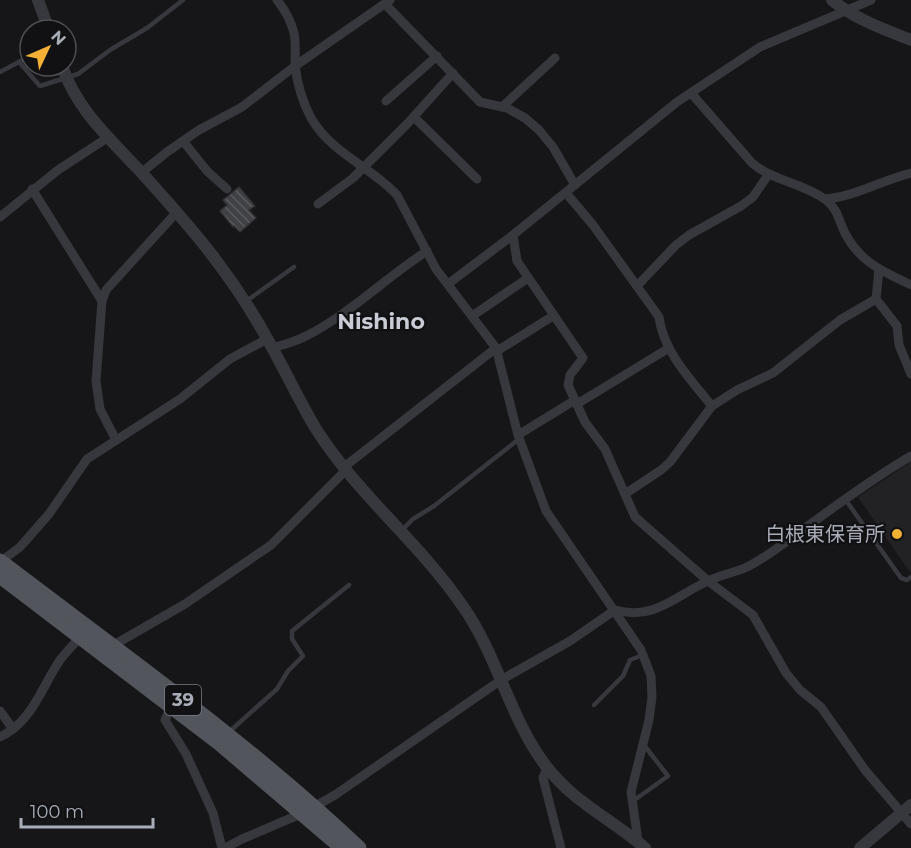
<svg xmlns="http://www.w3.org/2000/svg" width="911" height="848" font-family="Montserrat,'Noto Sans JP',sans-serif">
	<style>
		.built { fill: #222225 }
		.building { fill: url(#building-back-hatch); stroke: #303034; stroke-width: 1.5 }
		.lines { fill: none; stroke-linecap: round; stroke-linejoin: round }
		.service { stroke: #37383d; stroke-width: 4.5 }
		.minor { stroke: #37383d; stroke-width: 9 }
		.tertiary { stroke: #37383d; stroke-width: 12 }
		.primary { stroke: #53555c; stroke-width: 15 }
		.poi-dot { fill: #f2b134; stroke: #111113; stroke-width: 2 }
		.labels { text-anchor: middle; stroke-width: 4.5; stroke-linejoin: round; paint-order: stroke }
		.shield { fill: #111113; stroke: #7b7e86; stroke-width: 1.5 }
		.shield-label { font-size: 18px; font-weight: bold; fill: #a8adb8 }
		.poi-label { font-size: 20px; fill: #a8adb8; stroke: #111113; text-anchor: end }
		.quarter-label { font-size: 22px; font-weight: bold; fill: #c9ccd4; stroke: #111113 }
	</style>
	<defs>
		<pattern id="building-back-hatch" width="6" height="6" patternUnits="userSpaceOnUse" patternTransform="scale(1.5)"><rect width="6" height="6" fill="#404145"/><path d="M-1 5l2 2M0 0l6 6M5-1l2 2" fill="none" stroke="#595a5e"/></pattern>
	</defs>
	<rect width="100%" height="100%" fill="#161618"/>
	<!-- built -->
	<path class="built" d="M911,462V572H910L858,497Z"/>
	<!-- building -->
	<path class="building" d="M239,187L255,206L249,210L256,218L240,232L234,226L233,227L220,211L227,205L223,200Z"/>
	<g class="lines">
		<!-- service -->
		<g class="service">
			<path d="M19,62L40,86L78,74L110,50L147,28L183,0"/>
			<path d="M0,72L30,56"/>
			<path d="M245,302L294,267"/>
			<path d="M845,499L901,578L907,580L911,577"/>
			<path d="M401,531L413,519L434,506L519,439"/>
			<path d="M594,705L623,676L630,660L643,655"/>
			<path d="M229,732L277,689L288,671L303,656L292,639V631L349,585"/>
			<path d="M633,801L668,776L644,745"/>
		</g>
		<!-- minor -->
		<g class="minor">
			<path d="M277,0C285,10 291,21 294,33C296,43 295,55 295,65C297,83 303,103 311,118C332,154 370,166 397,195L436,269L496,348L518,435L546,511L641,650L651,676L652,697L649,720L631,792L638,841"/>
			<path d="M385,4L480,102L507,108L525,118L539,130L553,147L575,185"/>
			<path d="M691,93L752,163C773,181 803,183 826,200C838,209 839,222 846,235C861,263 884,272 911,285"/>
			<path d="M386,101L437,56"/>
			<path d="M502,107L555,58"/>
			<path d="M414,117L477,179"/>
			<path d="M183,141L207,171L227,189"/>
			<path d="M141,173L167,152L199,130L242,107L295,66L390,0"/>
			<path d="M32,189L102,301"/>
			<path d="M566,193L593,225L659,317C663,351 691,380 712,406"/>
			<path d="M825,199C854,197 882,180 911,173"/>
			<path d="M318,204L353,178L408,123L453,73"/>
			<path d="M0,217L58,170L107,138"/>
			<path d="M513,235L517,261L583,358L570,375L568,385L585,422L605,449L635,517L708,581L753,615L786,673L800,690L821,707L865,770L911,824"/>
			<path d="M879,269L876,299L897,326L899,345L911,374"/>
			<path d="M448,284L513,235L677,102L760,47L871,0"/>
			<path d="M637,286L676,245L689,235L741,206L753,197L768,175"/>
			<path d="M472,316L528,278"/>
			<path d="M272,348C283,345 294,342 304,337C349,315 385,278 427,251"/>
			<path d="M497,351L553,316"/>
			<path d="M577,404L669,348"/>
			<path d="M518,435L575,400"/>
			<path d="M116,440L100,409L96,381L102,301L106,290L176,213"/>
			<path d="M344,467L496,348"/>
			<path d="M625,494L661,470L670,462L712,406L737,390L773,373L840,320L876,299"/>
			<path d="M0,562L20,547L49,514L87,459L180,399L230,359L267,339"/>
			<path d="M112,646L185,604L271,545L346,470"/>
			<path d="M171,707L165,720L186,754L213,813L222,848"/>
			<path d="M0,711L13,729"/>
			<path d="M0,737C33,721 41,688 60,660C67,651 75,643 82,635"/>
			<path d="M547,768L543,778L561,848"/>
			<path d="M225,848L242,839L303,813L335,795L501,680L570,641L615,610C654,621 675,596 708,581C720,575 734,573 747,567C769,556 788,540 808,526C842,501 875,477 911,456"/>
		</g>
		<!-- tertiary -->
		<g class="tertiary">
			<path d="M38,0L49,30"/>
			<path d="M832,0C855,19 883,29 911,40"/>
			<path d="M62,66C77,110 110,139 141,172C165,199 190,226 212,255C233,282 252,311 269,342C285,370 299,401 316,429C358,495 421,544 464,608C498,657 510,719 546,766C572,801 613,820 645,848"/>
			<path d="M860,848L911,805"/>
		</g>
		<!-- primary -->
		<g class="primary">
			<path d="M0,561C122,654 248,743 359,848"/>
			<path d="M0,576L219,743L342,848"/>
		</g>
	</g>
	<!-- markers -->
	<circle class="poi-dot" cx="897" cy="534" r="6"/>
	<g class="labels">
		<!-- shield labels -->
		<rect class="shield" x="165" y="685" width="36" height="30" rx="4.5"/>
		<g class="shield-label">
			<text x="183" y="706">39</text>
		</g>
		<!-- poi labels -->
		<g class="poi-label">
			<text x="885" y="541">白根東保育所</text>
		</g>
		<!-- quarter labels -->
		<g class="quarter-label">
			<text x="381" y="329">Nishino</text>
		</g>
	</g>
	<!-- north arrow -->
	<g transform="translate(48 48) rotate(46)"><circle r="28" fill="#111113" stroke="#4d4f55" stroke-width="1.5"/>
	<path d="M0-4.5L10 22L0 15L-10 22Z" fill="#f2b134"/>
	<text y="-9" font-size="16" font-weight="bold" text-anchor="middle" fill="#a8adb8">N</text>
	</g>
	<!-- scale -->
	<path d="M21 818v9h132v-9" fill="none" stroke="#a8adb8" stroke-width="3"/>
	<text x="30" y="818" font-size="18" fill="#a8adb8" stroke="#111113" stroke-width="4.5" paint-order="stroke">100 m</text>
</svg>
